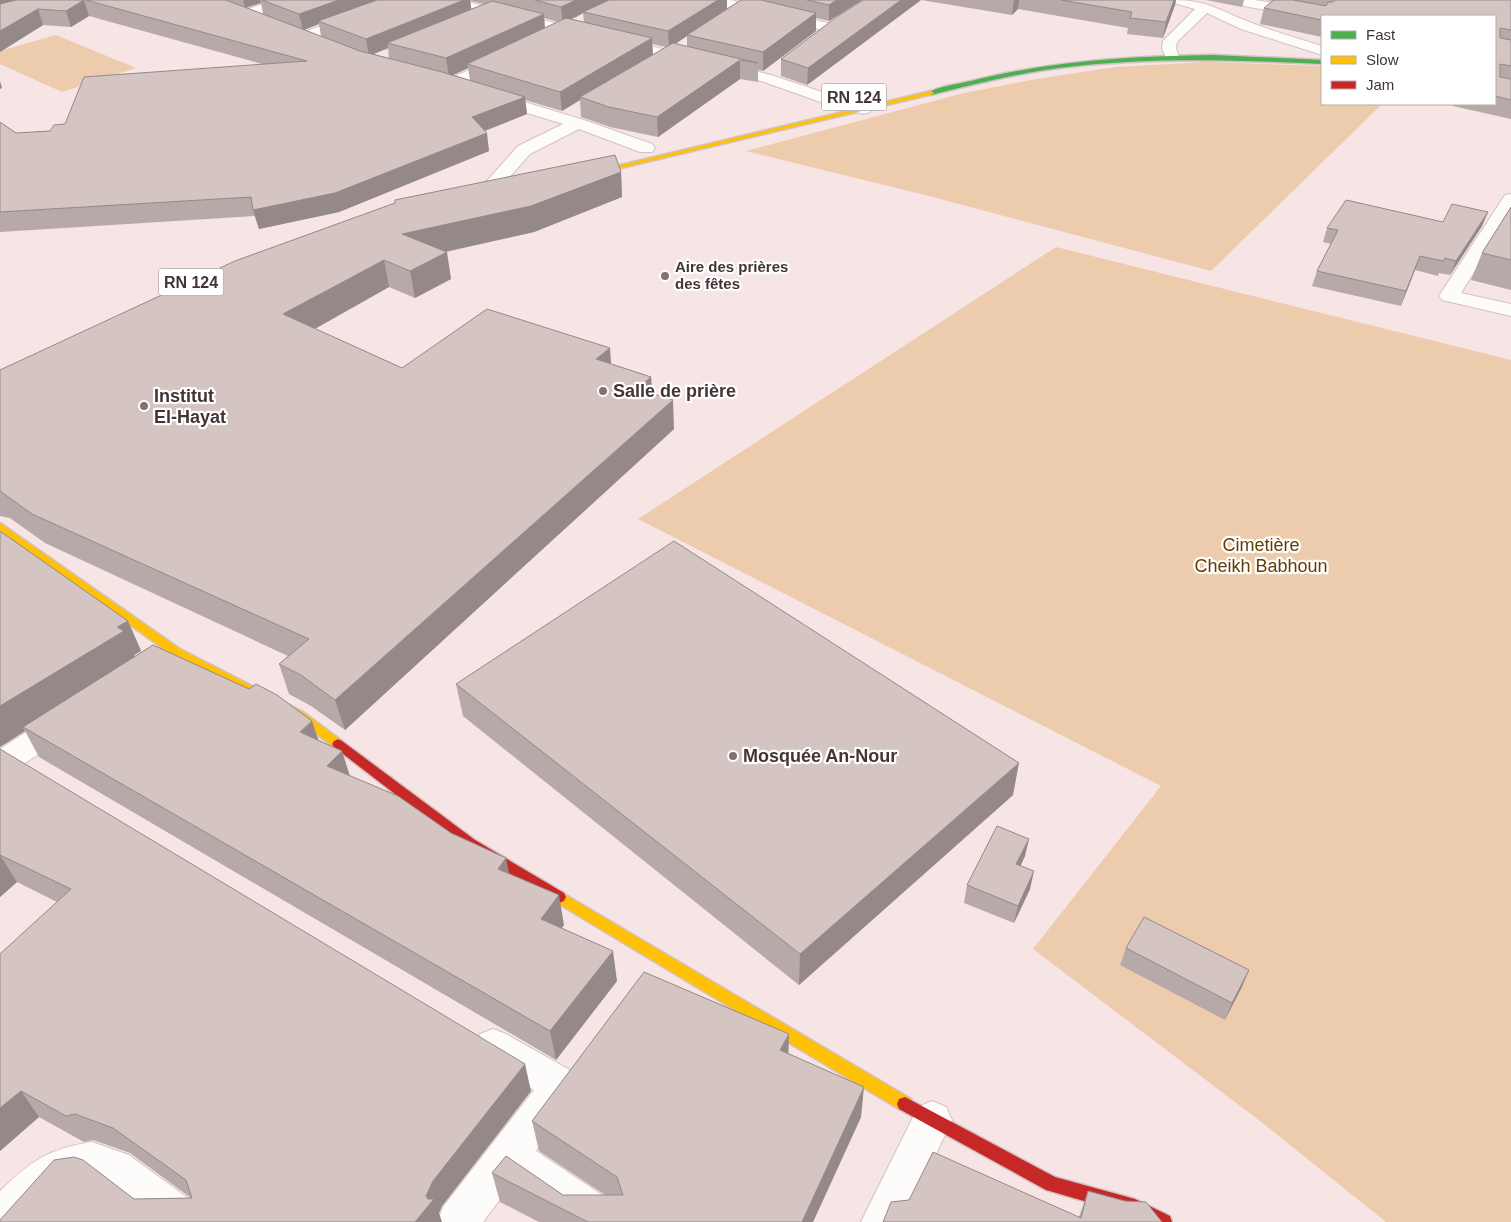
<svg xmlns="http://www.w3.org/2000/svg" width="1511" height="1222" font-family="Helvetica,sans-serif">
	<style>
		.green { fill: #edccae }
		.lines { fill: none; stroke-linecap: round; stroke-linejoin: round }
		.street-casing { stroke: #d3c2c3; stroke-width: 2 }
		.fast-casing { stroke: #d3c2c3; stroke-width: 3 }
		.slow-casing { stroke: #d3c2c3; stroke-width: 3 }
		.jam-casing { stroke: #d3c2c3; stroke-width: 3 }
		.street { fill: #fefbfb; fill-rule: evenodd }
		.fast { fill: #4caf50; fill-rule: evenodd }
		.slow { fill: #ffc107; fill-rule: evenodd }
		.jam { fill: #c62828; fill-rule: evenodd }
		.wall { fill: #b6a9a7; fill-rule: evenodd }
		.shaded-wall { fill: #948988 }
		.building { fill: #d4c4c2; stroke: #948988 }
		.poi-dot { fill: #837273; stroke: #fff; stroke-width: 2 }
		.labels { text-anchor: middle; stroke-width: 4.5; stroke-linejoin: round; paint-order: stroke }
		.far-poi-label { font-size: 15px; font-weight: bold; fill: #443435; stroke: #fff; text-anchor: start }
		.shield { fill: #fff; stroke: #7c7172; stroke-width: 1 }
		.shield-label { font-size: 16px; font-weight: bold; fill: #443435 }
		.poi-label { font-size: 18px; font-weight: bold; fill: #443435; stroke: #fff; text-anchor: start }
		.park-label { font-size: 18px; fill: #623e04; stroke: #fff }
	</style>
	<rect width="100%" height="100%" fill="#f7e4e5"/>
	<!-- green -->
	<g class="green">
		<path d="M56,35L136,68L62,92L0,64V51Z"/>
		<path d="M1206,62L1322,66V104H1382L1211,271L929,196L746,151L964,93L1036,79L1115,67Z"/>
		<path d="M1056,247L1511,360V1222H1386L1260,1121L1033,949L1161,786L638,519Z"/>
	</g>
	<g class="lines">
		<!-- street casing -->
		<g class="street-casing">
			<g id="street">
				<path d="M275,0H295L293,3L249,18H239L237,15L239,12Z"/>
				<path d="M393,0H413L411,3L308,40H298L296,37L298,34Z"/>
				<path d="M435,0H459L771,75L840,98L870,106L872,109L870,112L864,114L829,105L761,81L437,3Z"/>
				<path d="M706,0H730L836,25L838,28L836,31L831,32L708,3Z"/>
				<path d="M1172,0C1210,0 1219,11 1252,23C1275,32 1299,39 1322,46V55L1241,29L1207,13L1177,42L1176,48L1179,57L1177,60H1167L1162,48L1163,41L1195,9L1174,3Z"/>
				<path d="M1244,0H1255L1322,12L1329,16H1322V20L1249,7L1244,6L1242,3Z"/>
				<path d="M503,54L508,56L511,59L508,62L457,87H445L443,84L445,81Z"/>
				<path d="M491,92L584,120L652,144L655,148L652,152H640L579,129L530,154L498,190L492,191L486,190L483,186L486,182L518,146L563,124L485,100L483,97L485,94Z"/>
				<path d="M1511,194V213L1461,293L1511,304V316L1442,300L1439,296L1505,195Z"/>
				<path d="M62,713L73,716L77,724L73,732L11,772L0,776V749L51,716Z"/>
				<path d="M493,1029L506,1034L575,1073L580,1086L575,1099L571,1100L536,1151L620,1207L626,1222H570L513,1182L483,1222H437L443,1207L534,1090L480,1058L474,1046L480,1034Z"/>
				<path d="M932,1101L946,1107L952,1120L904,1222H861L918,1107Z"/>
				<path d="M92,1142L129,1155L200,1207L206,1222H151L102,1184L92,1180L72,1184L50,1198L26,1222H0V1191C32,1160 48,1149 92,1142Z"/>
			</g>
		</g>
		<!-- fast casing -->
		<g class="fast-casing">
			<path id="fast" d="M1213,55L1322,60V64C1237,60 1153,57 1068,67C1022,72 977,84 931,95L928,93C939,86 958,84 971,81C1050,61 1131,56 1213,55Z"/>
		</g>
		<!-- slow casing -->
		<g class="slow-casing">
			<g id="slow">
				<path d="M931,91L934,93L933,94L583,177L579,175Z"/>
				<path d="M0,523L180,649L303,712L342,741L344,744L342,747H334L295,718L172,655L0,531Z"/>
				<path d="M559,891L911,1099L913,1104L911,1109L905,1111L899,1109L554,901L552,897L554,893Z"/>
			</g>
		</g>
		<!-- jam casing -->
		<g class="jam-casing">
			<g id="jam">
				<path d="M338,739L342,741L475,840L564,893L566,897L564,901L559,903L554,901L465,848L334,747L332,744L334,741Z"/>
				<path d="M905,1097L1055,1177L1135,1199L1170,1216L1172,1222H1147L1132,1215L1046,1190L899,1109L897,1104L899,1099Z"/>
			</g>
		</g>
		<!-- street -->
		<use href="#street" class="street"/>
		<!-- fast -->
		<use href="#fast" class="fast"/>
		<!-- slow -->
		<use href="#slow" class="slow"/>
		<!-- jam -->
		<use href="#jam" class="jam"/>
	</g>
	<!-- wall -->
	<g class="wall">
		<path d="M0,0H727V9L741,0H740H862L829,21L816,18V31L763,71L758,70V82L740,79L658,137L610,127L581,117L580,100L562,111L525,100L527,114L485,131L489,151L339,212L259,229L255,216L0,232V122L16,133L50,131L65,124L262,64L89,16L71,27L43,25L0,52ZM470,1L484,4L471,9ZM261,3L263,14L246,8ZM583,13L584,22L571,19L577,17ZM544,18L558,22L545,28ZM319,24L321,36L304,30ZM687,36V47L675,44ZM652,44L666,47L653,55ZM388,48L389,58L373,54L387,49ZM468,68L470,80L453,75Z"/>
		<path d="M863,0H1176L1175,5L1163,38L1127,34L1128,28L1018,9L1012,15L921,0L807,85L781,76V59Z"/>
		<path d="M1206,0H1244L1242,7Z"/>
		<path d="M1266,0H1511V119L1453,106V104H1495V16H1322V37L1260,24L1264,8L1272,1Z"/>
		<path d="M621,172L622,197L534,232L446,252L451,279L415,298L389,287L315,329L402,368L611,364L651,377L652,394L674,429L345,730L311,706L289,694L279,664L288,656L45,543L10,518L0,516V517V370Z"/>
		<path d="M1511,207V290L1471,280L1482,253Z"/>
		<path d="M1488,212L1482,226L1450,275L1439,273L1438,276L1415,270L1401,306L1312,286L1317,271L1331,244L1323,242L1327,228L1443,222Z"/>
		<path d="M0,531L128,621L141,651L134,655L135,656L342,751L350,776L509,873L564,925L562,928L617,981L556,1060L39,757L25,731L0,747Z"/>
		<path d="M456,684L1013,795L799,985L463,716Z"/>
		<path d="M0,749L531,1091L442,1206L439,1213L134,1199L191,1198L130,1153L93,1140L84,1142L39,1117L0,1151L57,902L17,882L0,897Z"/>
		<path d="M1025,856L1020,866L1030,889L1014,923L964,903L967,885Z"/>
		<path d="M1126,948L1249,970L1225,1020L1120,965Z"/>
		<path d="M788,1054L861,1117L813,1222H539L500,1202L492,1173L563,1195H605L539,1151L532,1121Z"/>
		<path d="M1088,1191L1162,1222H883L1079,1217Z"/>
	</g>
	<!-- shaded-wall -->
	<g class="shaded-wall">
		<path d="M0,0H38L0,9Z"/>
		<path d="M84,0L89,16L71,27L66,11Z"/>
		<path d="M243,0H260L261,3L245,8Z"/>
		<path d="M339,0H387L318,21L319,24L303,30L299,14Z"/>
		<path d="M464,0H470L472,13L387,43L388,48L369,56L366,39Z"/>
		<path d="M576,0H612L583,12V13L563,23L561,7Z"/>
		<path d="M718,0H727V10L687,35V36L669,48L668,31Z"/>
		<path d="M837,0H862L829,21V5Z"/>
		<path d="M901,0H921L807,85L808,68Z"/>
		<path d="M1014,0H1019L1018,9L1012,15Z"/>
		<path d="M1174,0H1176L1175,5L1163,38L1166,22Z"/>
		<path d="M38,9L43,25L0,52V31Z"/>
		<path d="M816,13V31L763,71V52Z"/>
		<path d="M544,14L545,32L467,64L468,68L449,77L446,58Z"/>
		<path d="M652,38L653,57L580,97V100L562,111L560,92Z"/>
		<path d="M740,60V79L658,137L657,117Z"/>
		<path d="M0,81L2,88L0,89Z"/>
		<path d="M525,97L527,114L474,135L472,117Z"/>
		<path d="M487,133L489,151L339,212L259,229L253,210Z"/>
		<path d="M621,172L622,197L534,232L407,260L402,234Z"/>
		<path d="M1488,212L1482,226L1450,275L1456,261Z"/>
		<path d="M447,252L451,279L415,298L410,271Z"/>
		<path d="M1420,256L1415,270L1401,306L1406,291Z"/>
		<path d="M384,260L389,287L291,342L283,314Z"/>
		<path d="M610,348L612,376L596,359Z"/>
		<path d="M651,377L653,405L637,389Z"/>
		<path d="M673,400L674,429L345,730L335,700Z"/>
		<path d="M128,621L141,651L134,655L137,661L23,727L25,731L0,747V706Z"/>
		<path d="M312,721L322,751L300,732Z"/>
		<path d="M342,751L351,781L327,766Z"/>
		<path d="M1019,763L1013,795L799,985L800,954Z"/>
		<path d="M1029,839L1025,856L1013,882L1016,864Z"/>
		<path d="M0,855L17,882L0,897Z"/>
		<path d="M506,858L512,888L498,869Z"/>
		<path d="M1034,871L1030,889L1014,923L1018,906Z"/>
		<path d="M559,895L564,925L547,948L541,919Z"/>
		<path d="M613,951L617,981L556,1060L550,1031Z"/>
		<path d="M1249,970L1242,987L1225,1020L1232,1003Z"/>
		<path d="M789,1034L788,1065L780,1050Z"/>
		<path d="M525,1064L531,1091L442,1206L439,1213L442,1222H415L433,1181Z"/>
		<path d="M864,1087L861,1117L813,1222H802Z"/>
		<path d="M21,1091L39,1117L0,1151V1108Z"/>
	</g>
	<!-- building -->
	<g class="building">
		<path d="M16,0H84L66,11L38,9L0,31V4Z"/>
		<path d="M86,0H226L360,51L442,72L525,97L472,117L487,133L335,193L253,210L251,197L0,212V122L16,133L50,131L54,125L65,124L84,77L307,61Z"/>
		<path d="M262,0H339L299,14Z"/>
		<path d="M377,0H464L366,39L318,21Z"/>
		<path d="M535,0H576L561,7Z"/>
		<path d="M609,0H718L668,31L583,12Z"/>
		<path d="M741,0H761L816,13L763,52L687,35Z"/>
		<path d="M807,0H837L829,5Z"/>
		<path d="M863,0H901L808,68L781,59L838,16Z"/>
		<path d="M1061,0H1174L1166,22L1130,18L1132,12Z"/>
		<path d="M1274,0H1293L1326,6L1328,2H1333L1335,0H1511V30L1500,28V38L1511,40V66L1500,64V77L1511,79V100L1495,96V16H1322V20L1264,8Z"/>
		<path d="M492,1L544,14L446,58L387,43Z"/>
		<path d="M566,18L652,38L560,92L467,64Z"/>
		<path d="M673,43L758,63L740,60L657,117L609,107L580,97Z"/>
		<path d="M615,155L621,172L531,206L402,234L447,252L410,271L384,260L283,314L402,368L487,309L610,348L596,359L651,377L637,389L673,400L335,700L301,675L279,664L309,639L32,514L0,491V370L235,261L395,203V200Z"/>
		<path d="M1346,200L1443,222L1452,204L1488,212L1456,261L1445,258L1443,261L1420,256L1406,291L1317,271L1338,230L1327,228Z"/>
		<path d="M1511,207V260L1482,253Z"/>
		<path d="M0,531L128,621L117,627L124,631L0,706Z"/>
		<path d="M674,541L1019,763L800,954L456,684Z"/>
		<path d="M153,645L249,689L256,684L277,695L312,721L300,732L342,751L327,766L398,796L451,833L506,858L498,869L559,895L541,919L613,951L550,1031L23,727Z"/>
		<path d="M0,749L525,1064L433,1181L426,1196L428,1199H434L415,1222H0V1220L54,1160L74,1157L83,1160L134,1199L192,1198L186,1180L113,1128L75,1114L66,1116L21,1091L0,1108V954L71,889L0,855Z"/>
		<path d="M997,826L1029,839L1016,864L1034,871L1018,906L967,885Z"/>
		<path d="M1144,917L1249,970L1232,1003L1126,948Z"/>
		<path d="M644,972L789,1034L780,1050L864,1087L802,1222H588L492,1173L506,1156L563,1195H623L617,1177L532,1121Z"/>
		<path d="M933,1152L1081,1218L1088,1191L1125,1201L1146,1202L1162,1222H883L891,1202L909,1200Z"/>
	</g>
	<!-- markers -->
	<g class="poi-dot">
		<circle cx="665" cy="276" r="5"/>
		<circle cx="603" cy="391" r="5"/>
		<circle cx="144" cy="406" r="5"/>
		<circle cx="733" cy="756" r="5"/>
	</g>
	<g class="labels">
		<!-- far-poi labels -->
		<g class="far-poi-label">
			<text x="675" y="272">Aire des prières<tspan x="675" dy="17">des fêtes</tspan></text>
		</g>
		<!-- shield labels -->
		<g class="shield">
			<rect x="821.5" y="83.5" width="65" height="27" rx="4"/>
			<rect x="158.5" y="268.5" width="65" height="27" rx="4"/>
		</g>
		<g class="shield-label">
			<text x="854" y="103">RN 124</text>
			<text x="191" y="288">RN 124</text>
		</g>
		<!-- poi labels -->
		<g class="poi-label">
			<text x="613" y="397">Salle de prière</text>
			<text x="154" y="402">Institut<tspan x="154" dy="21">El-Hayat</tspan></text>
			<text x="743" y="762">Mosquée An-Nour</text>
		</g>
		<!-- park labels -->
		<g class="park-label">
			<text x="1261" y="551">Cimetière<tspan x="1261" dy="21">Cheikh Babhoun</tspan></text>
		</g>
	</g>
	<!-- legend -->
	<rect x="1321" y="15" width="175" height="90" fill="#ffffff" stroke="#b4aeae"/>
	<rect x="1331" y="31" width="25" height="8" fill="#4caf50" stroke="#b4aeae"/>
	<text x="1366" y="40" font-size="15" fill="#443435">Fast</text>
	<rect x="1331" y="56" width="25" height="8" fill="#ffc107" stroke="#b4aeae"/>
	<text x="1366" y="65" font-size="15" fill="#443435">Slow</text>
	<rect x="1331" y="81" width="25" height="8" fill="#c62828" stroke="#b4aeae"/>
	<text x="1366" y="90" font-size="15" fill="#443435">Jam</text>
</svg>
